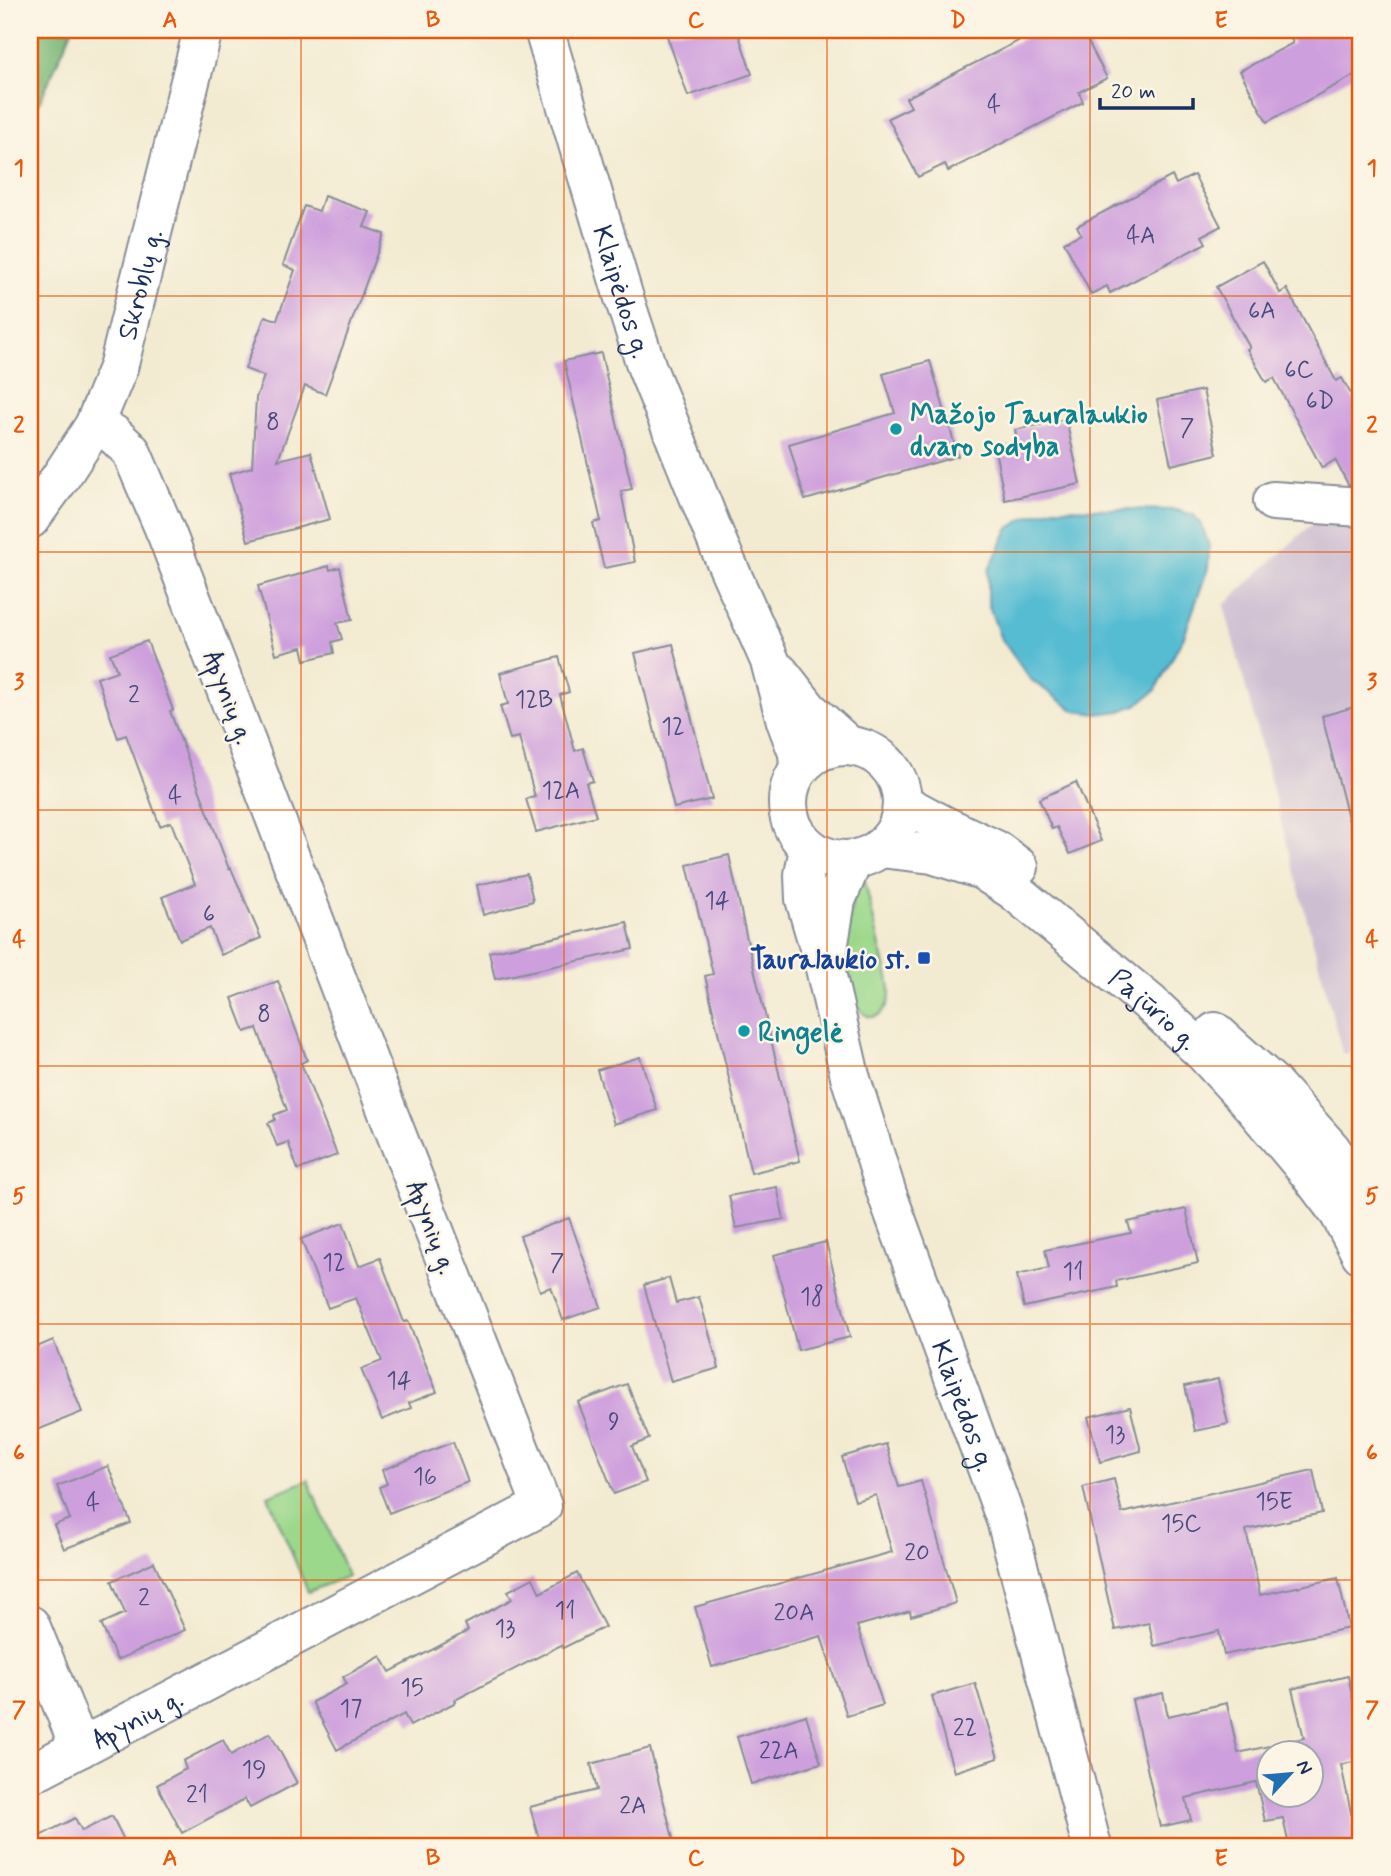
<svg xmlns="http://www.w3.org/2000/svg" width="1391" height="1876" font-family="Mynerve,sans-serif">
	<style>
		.industrial { fill: #cdbed2 }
		.green { fill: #9cd88c; stroke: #5c8475; stroke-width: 2 }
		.forest { fill: #7db878; stroke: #4c746b; stroke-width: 2 }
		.water { fill: #55bcd2; stroke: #387698; stroke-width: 2 }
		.building { fill: #ce9fdd; fill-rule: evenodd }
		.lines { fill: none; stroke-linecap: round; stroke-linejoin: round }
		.minor-casing { stroke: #878d98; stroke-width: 42 }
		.major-casing { stroke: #878d98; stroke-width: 42 }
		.minor { stroke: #fff; stroke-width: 38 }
		.major { stroke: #fff; stroke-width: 38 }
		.grid { fill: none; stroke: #e8590c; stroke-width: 2; stroke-opacity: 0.55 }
		.culture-dot { fill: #0f9aa8; stroke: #fcf5e5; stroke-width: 2.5 }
		.transit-dot { fill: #1a4fb4; stroke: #fcf5e5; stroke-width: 2.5 }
		.labels { text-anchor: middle; stroke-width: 5; stroke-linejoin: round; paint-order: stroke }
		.number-label { font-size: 24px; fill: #484b7e }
		.street-label { font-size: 28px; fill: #1b2f5e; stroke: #fcf5e5 }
		.culture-label { font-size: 28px; font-weight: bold; fill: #0d838f; stroke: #fcf5e5; text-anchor: start }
		.transit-label { font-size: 28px; font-weight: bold; fill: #164399; stroke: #fcf5e5; text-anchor: end }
		.neatline { fill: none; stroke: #e8590c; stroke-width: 2.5 }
		.grid-label { font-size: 23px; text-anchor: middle; font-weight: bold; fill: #e8590c }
	</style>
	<rect width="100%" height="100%" fill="#fcf5e5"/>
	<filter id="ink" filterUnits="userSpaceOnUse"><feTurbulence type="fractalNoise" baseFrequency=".0143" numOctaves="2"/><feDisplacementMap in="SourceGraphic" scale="14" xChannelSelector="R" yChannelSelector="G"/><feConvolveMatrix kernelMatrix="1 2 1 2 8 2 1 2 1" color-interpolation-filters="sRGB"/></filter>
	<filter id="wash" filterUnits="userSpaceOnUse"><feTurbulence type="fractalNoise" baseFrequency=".00686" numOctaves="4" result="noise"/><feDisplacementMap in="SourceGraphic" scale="28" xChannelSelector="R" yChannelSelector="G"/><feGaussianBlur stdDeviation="1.57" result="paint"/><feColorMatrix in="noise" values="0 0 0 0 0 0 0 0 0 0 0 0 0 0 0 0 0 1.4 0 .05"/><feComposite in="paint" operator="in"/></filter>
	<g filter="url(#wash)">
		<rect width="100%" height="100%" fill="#f3ebd1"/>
		<!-- industrial -->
		<path class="industrial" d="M1361,509V1049L1343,1055L1224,605L1313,523Z"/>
		<!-- green -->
		<g class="green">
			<path d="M863,881H865C870,904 875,927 881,950C884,963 890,979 890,992C890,1006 878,1025 863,1013C857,1008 853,996 850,989C841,955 849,920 855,887Z"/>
			<path d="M308,1480L348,1576L308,1592L268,1496Z"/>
		</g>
		<!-- forest -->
		<path class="forest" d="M30,30H72L30,123Z"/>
		<!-- water -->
		<path class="water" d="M1054,508L1176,510L1194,515L1203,528L1209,546L1208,568L1184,636L1155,691L1138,704L1121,711L1097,714L1075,711L1030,679L1000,637L988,603V572L1008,529L1025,518Z"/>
		<g id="blocks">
			<!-- building -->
			<g class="building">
				<path d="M665,30H737L752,74L688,96Z"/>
				<path d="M1040,30H1043L1047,39L1065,30H1082L1107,78L1079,92L1083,102L948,171L945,164L918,177L888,118L911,107L906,98Z"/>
				<path d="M1304,30H1361V72L1267,122L1240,71L1293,43L1290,37Z"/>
				<path d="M1194,175L1221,226L1202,236L1206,243L1110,293L1107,286L1091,294L1064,242L1081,234L1077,226L1172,176L1176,184Z"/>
				<path d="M324,196L370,212L364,227L384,234L325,394L305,386L278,460L311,452L330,519L248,541L229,474L252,467L256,398L264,376L245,369L265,316L277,320L295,270L283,265L304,206L319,211Z"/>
				<path d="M1263,261L1280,293L1287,289L1336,381L1342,378L1361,412V485L1348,484L1335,460L1322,468L1274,378L1266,382L1247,349L1250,348L1216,287Z"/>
				<path d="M601,353L632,489L621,491L635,562L604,568L593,523L601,521L564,361Z"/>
				<path d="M930,361L958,456L805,500L789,444L895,413L883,374Z"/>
				<path d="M1203,390L1217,454L1171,465L1157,400Z"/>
				<path d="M1066,419L1080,484L1005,500L995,450L1018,445L1015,430Z"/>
				<path d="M329,566L330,570L340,567L352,620L337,623L342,639L332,642L334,653L305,660L302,647L276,654L258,586Z"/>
				<path d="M147,641L173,710L170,711L229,869L231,868L261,938L221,955L210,928L180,940L162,897L195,884L171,822L160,826L126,735L118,738L97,678L117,671L110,654Z"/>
				<path d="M673,644L712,799L674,808L635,653Z"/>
				<path d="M559,657L569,692L560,695L575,751L583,748L593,781L586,783L596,816L536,832L526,799L535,797L519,737L510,739L500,706L508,704L500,673Z"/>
				<path d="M1361,705V835L1353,837L1322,716Z"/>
				<path d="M1076,782L1101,841L1070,854L1057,827L1052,829L1039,799Z"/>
				<path d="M729,855L746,935L800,1161L751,1173L705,976L713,974L687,865Z"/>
				<path d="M527,874L533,901L483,915L477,885Z"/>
				<path d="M627,922L633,949L495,979L489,952Z"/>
				<path d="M278,981L307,1060L301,1063L337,1155L298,1170L288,1142L277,1146L268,1123L275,1120L274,1115L287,1110L257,1028L245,1032L232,998Z"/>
				<path d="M640,1057L657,1110L614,1124L597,1070Z"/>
				<path d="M777,1187L784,1219L736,1228L729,1196Z"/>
				<path d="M1186,1209L1198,1263L1116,1281L1117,1287L1024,1307L1017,1275L1049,1268L1045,1250L1131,1233L1128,1222Z"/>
				<path d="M569,1218L601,1307L563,1320L551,1287L540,1291L520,1236Z"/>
				<path d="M343,1223L359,1266L380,1258L404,1322L408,1321L437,1392L409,1403L411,1408L382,1420L361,1369L382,1361L356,1298L328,1308L301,1239Z"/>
				<path d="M826,1242L850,1337L798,1350L774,1255Z"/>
				<path d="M669,1278L676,1303L699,1297L719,1368L671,1382L644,1285Z"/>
				<path d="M53,1340L82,1412L30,1433V1350Z"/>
				<path d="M1218,1379L1228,1424L1195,1431L1185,1386Z"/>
				<path d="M627,1384L649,1439L632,1446L646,1482L614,1494L578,1402Z"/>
				<path d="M1130,1407L1141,1451L1100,1462L1088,1417Z"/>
				<path d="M453,1442L468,1482L389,1513L379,1487L387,1484L382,1470Z"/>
				<path d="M886,1444L899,1487L921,1481L956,1603L911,1616L910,1611L857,1626L883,1705L847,1716L821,1636L712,1667L695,1607L892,1552L876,1495L855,1501L842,1457Z"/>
				<path d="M108,1466L131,1523L64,1549L54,1525L70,1519L57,1486Z"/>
				<path d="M1313,1470L1322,1513L1246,1530L1260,1595L1338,1578L1349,1628L1224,1655L1219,1631L1154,1646L1149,1623L1115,1630L1083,1487L1114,1479L1122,1513Z"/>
				<path d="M154,1562L185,1630L117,1660L101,1624L125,1613L112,1581Z"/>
				<path d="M577,1573L605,1627L563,1648L561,1645L455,1700L456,1702L410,1726L404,1714L337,1750L312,1702L347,1684L343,1677L381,1656L390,1672L468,1631L465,1624L512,1599L508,1591L533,1578L540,1593Z"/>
				<path d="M1348,1676L1361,1736V1760L1341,1765L1358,1846H1289L1283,1818L1265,1821L1256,1782L1186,1798L1191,1820L1160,1827L1132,1700L1163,1693L1168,1716L1227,1703L1238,1753L1304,1738L1292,1689ZM1269,1754H1311V1796H1269Z"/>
				<path d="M975,1683L998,1758L954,1772L932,1696Z"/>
				<path d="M806,1715L821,1763L751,1784L737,1737Z"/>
				<path d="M270,1733L297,1783L250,1808L245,1799L182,1833L157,1785L186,1769L183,1761L223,1740L231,1755Z"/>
				<path d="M650,1748L675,1846H541L530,1807L597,1790L591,1764Z"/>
				<path d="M112,1816L127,1846H30V1841L75,1818L82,1831Z"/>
			</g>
		</g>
	</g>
	<g filter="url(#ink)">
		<use href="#blocks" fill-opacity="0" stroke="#878d98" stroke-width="2"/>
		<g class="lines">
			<!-- minor casing -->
			<g class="minor-casing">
				<g id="minor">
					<path d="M1273,501L1361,507"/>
					<path id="s1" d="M30,519L60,478L94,426L118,368L203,30"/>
					<path id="s2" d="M809,848L804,875L805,899L825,968L850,1076L887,1194L1006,1520L1092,1846"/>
					<path d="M827,955L836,900L853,860"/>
					<path d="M30,1625L80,1748"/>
					<path id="s3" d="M30,1774L542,1506L388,1113L167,535L131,451L113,434L94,426"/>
				</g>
			</g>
			<!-- major casing -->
			<g class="major-casing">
				<g id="major">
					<path id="s4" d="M544,30L624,298L647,368L719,546L770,661L786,721L798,753L799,768"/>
					<path d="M779,672L808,709L849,746"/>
					<circle cx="845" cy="803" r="57"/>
					<path d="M902,803L943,825L996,850L1019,867"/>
					<path id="s5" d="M880,848L932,854L982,870L1013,890L1151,1004L1204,1053L1251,1104L1308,1172L1339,1213L1361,1254"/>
					<path d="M1215,1032L1272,1083L1331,1149L1361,1193"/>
				</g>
			</g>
			<!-- minor -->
			<use href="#minor" class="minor"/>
			<!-- major -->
			<use href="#major" class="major"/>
		</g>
	</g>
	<!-- grid -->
	<path class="grid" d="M301,30V1846M564,30V1846M827,30V1846M1090,30V1846M30,296H1361M30,552H1361M30,810H1361M30,1066H1361M30,1324H1361M30,1580H1361"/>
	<!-- markers -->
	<g class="culture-dot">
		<circle cx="896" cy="429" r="7"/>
		<circle cx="744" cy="1031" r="7"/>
	</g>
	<rect class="transit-dot" x="917" y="951" width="14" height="14" rx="3.5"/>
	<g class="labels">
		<!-- number labels -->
		<g class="number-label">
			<text x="994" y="112">4</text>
			<text x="1141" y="243">4A</text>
			<text x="1262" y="318">6A</text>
			<text x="1299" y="377">6C</text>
			<text x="1320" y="408">6D</text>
			<text x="273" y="429">8</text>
			<text x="1187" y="435">7</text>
			<text x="134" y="702">2</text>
			<text x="534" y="707">12B</text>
			<text x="673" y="734">12</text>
			<text x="561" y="798">12A</text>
			<text x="175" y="803">4</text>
			<text x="717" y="908">14</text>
			<text x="209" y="921">6</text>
			<text x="264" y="1021">8</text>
			<text x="334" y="1270">12</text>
			<text x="557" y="1270">7</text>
			<text x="1073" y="1279">11</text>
			<text x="812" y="1304">18</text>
			<text x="399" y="1388">14</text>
			<text x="614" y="1429">9</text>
			<text x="1115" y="1442">13</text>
			<text x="425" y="1484">16</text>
			<text x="1274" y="1509">15E</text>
			<text x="93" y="1510">4</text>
			<text x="1181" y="1531">15C</text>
			<text x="917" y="1560">20</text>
			<text x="144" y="1605">2</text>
			<text x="565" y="1618">11</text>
			<text x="794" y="1620">20A</text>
			<text x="505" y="1636">13</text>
			<text x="412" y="1695">15</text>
			<text x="351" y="1716">17</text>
			<text x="965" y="1735">22</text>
			<text x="779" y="1758">22A</text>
			<text x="254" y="1777">19</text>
			<text x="197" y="1802">21</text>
			<text x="633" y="1813">2A</text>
		</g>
		<!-- street labels -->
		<g class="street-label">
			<text dy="10" stroke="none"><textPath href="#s1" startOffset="262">Skroblų g.</textPath></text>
			<text dy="10" stroke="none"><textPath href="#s4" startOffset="273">Klaipėdos g.</textPath></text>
			<text transform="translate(230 697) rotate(69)" y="10">Apynių g.</text>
			<text dy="10" stroke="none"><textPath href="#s5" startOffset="326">Pajūrio g.</textPath></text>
			<text transform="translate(433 1227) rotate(69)" y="10">Apynių g.</text>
			<text dy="10" stroke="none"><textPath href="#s2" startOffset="583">Klaipėdos g.</textPath></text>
			<text dy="10" stroke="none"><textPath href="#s3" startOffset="121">Apynių g.</textPath></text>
		</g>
		<!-- culture labels -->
		<g class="culture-label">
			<text x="910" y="423">Mažojo Tauralaukio<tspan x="910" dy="32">dvaro sodyba</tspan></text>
			<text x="758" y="1041">Ringelė</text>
		</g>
		<!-- transit labels -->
		<g class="transit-label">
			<text x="910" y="968">Tauralaukio st.</text>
		</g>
	</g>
	<!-- margin -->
	<rect width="1391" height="1876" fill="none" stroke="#fcf5e5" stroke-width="77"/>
	<!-- north arrow -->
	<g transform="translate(1290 1774) rotate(64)"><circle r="33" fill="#fcf5e5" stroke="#a2a6af" stroke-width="2"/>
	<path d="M0-5L12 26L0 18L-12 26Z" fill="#1f6fb2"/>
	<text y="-10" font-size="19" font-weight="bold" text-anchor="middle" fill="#1b2f5e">N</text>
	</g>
	<!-- scale -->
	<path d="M1100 98v10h93v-10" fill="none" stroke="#1b2f5e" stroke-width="3.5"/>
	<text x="1111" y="98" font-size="21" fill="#1b2f5e" stroke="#fcf5e5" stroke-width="5" paint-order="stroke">20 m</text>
	<rect x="38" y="38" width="1314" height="1800" class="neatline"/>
	<g class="grid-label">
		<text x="170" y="27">A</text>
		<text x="433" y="27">B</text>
		<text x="696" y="27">C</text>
		<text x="958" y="27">D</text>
		<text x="1221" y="27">E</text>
		<text x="19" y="175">1</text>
		<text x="1372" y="175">1</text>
		<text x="19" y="432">2</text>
		<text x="1372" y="432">2</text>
		<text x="19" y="689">3</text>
		<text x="1372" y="689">3</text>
		<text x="19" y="946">4</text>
		<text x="1372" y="946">4</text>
		<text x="19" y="1203">5</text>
		<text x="1372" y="1203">5</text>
		<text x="19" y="1460">6</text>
		<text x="1372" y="1460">6</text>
		<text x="19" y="1717">7</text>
		<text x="1372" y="1717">7</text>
		<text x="170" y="1865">A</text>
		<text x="433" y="1865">B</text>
		<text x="696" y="1865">C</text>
		<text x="958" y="1865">D</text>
		<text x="1221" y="1865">E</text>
	</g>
</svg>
